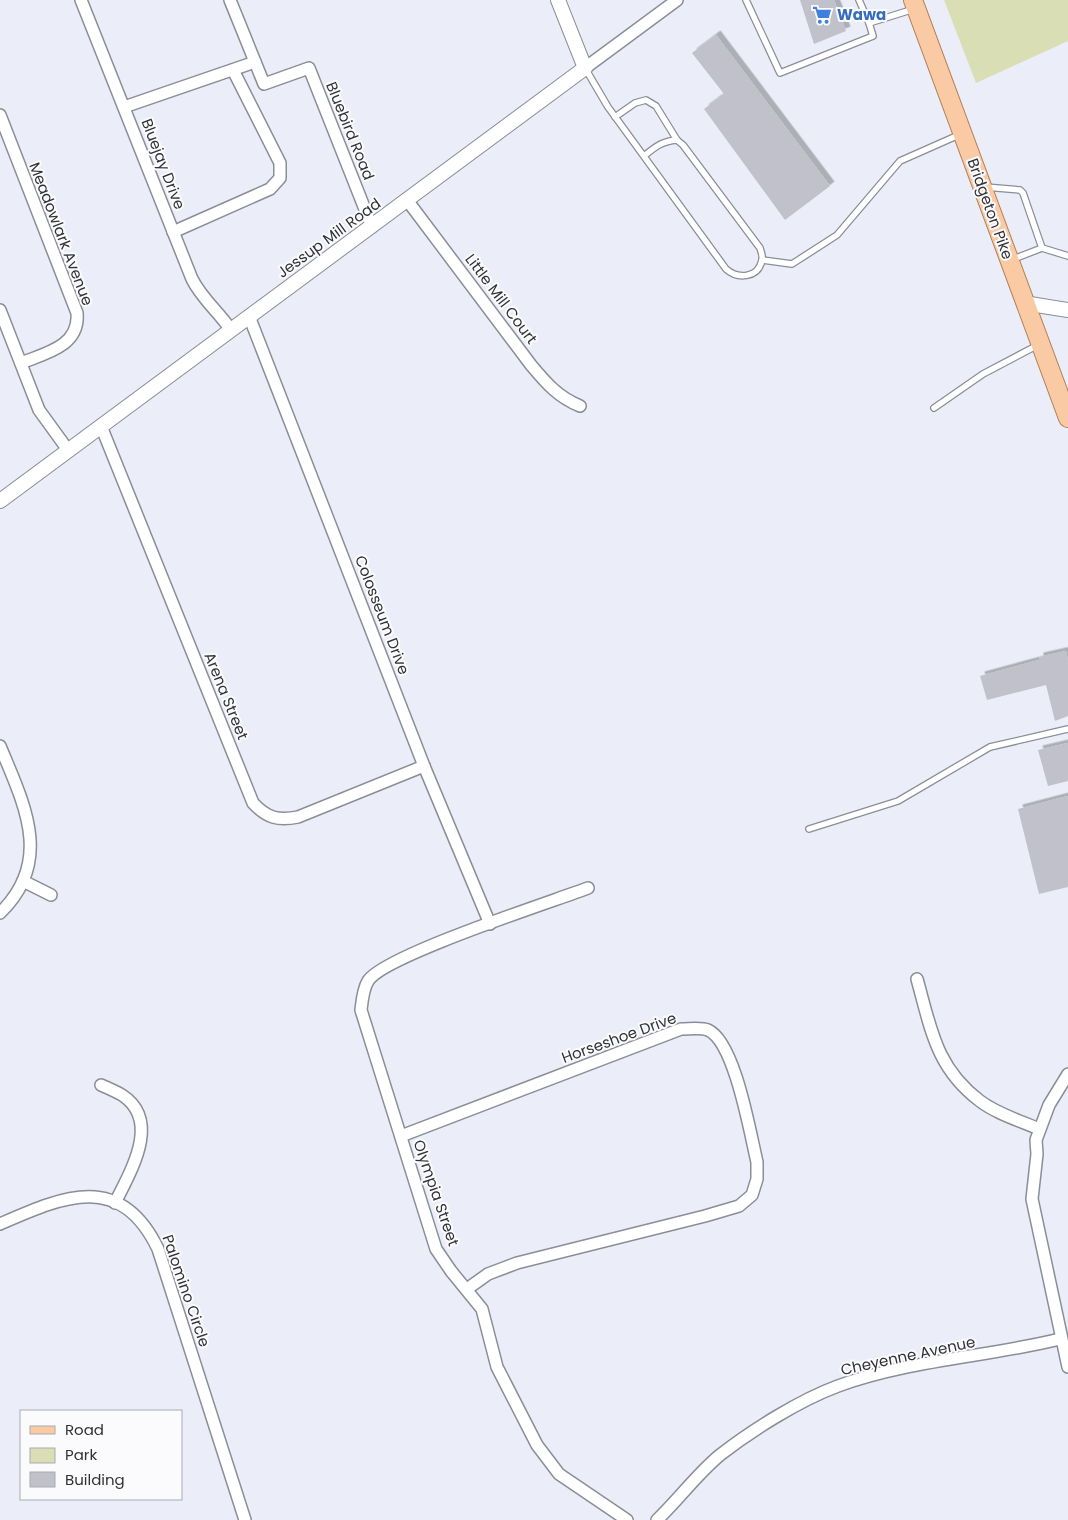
<svg xmlns="http://www.w3.org/2000/svg" width="1068" height="1520" font-family="Poppins,sans-serif">
	<style>
		.green { fill: #d9deb5 }
		.building { fill: #c0c1cb; filter: url(#shadow) }
		.lines { fill: none; stroke-linecap: round; stroke-linejoin: round }
		.service-casing { stroke: #8b8d97; stroke-width: 8 }
		.minor-casing { stroke: #8b8d97; stroke-width: 14 }
		.tertiary-casing { stroke: #8b8d97; stroke-width: 16 }
		.primary-casing { stroke: #b27e56; stroke-width: 20 }
		.service { stroke: #fff; stroke-width: 5.5 }
		.minor { stroke: #fff; stroke-width: 11 }
		.tertiary { stroke: #fff; stroke-width: 14 }
		.primary { stroke: #facaa4; stroke-width: 18 }
		.labels { text-anchor: middle; stroke-width: 4; stroke-linejoin: round; paint-order: stroke }
		.shop-label { font-size: 15px; font-weight: bold; fill: #366cbe; stroke: #fbfbfd; text-anchor: start }
		.street-label { font-size: 15px; fill: #313236; stroke: #fbfbfd }
	</style>
	<defs>
		<filter id="shadow"><feDropShadow dx="4.5" dy="-4.5" stdDeviation="0" flood-color="#0004"/></filter>
	</defs>
	<rect width="100%" height="100%" fill="#ebeef8"/>
	<!-- green -->
	<path class="green" d="M944,0H1068V41L976,83Z"/>
	<!-- building -->
	<g class="building">
		<path d="M800,0H834L846,31L814,44Z"/>
		<path d="M716,35L830,186L785,220L704,109L724,94L692,53Z"/>
		<path d="M1066,651L1068,661V716L1055,721L1046,685L987,700L980,676L1039,660V657Z"/>
		<path d="M1068,743V781L1048,786L1038,750Z"/>
		<path d="M1068,796V887L1039,894L1018,809Z"/>
	</g>
	<g class="lines">
		<!-- service casing -->
		<g class="service-casing">
			<g id="service">
				<path d="M746,0L780,73L873,36L869,23"/>
				<path d="M859,0L869,23L914,9"/>
				<path d="M585,68L608,107L726,269C737,279 758,279 762,260C763,257 761,251 760,248L683,145L677,140C662,141 655,147 644,156"/>
				<path d="M615,117L635,103L646,100L656,106L677,140"/>
				<path d="M985,187L1020,190L1023,193L1042,248"/>
				<path d="M762,260L792,264L837,235L900,161L961,134"/>
				<path d="M1011,260L1042,248L1068,256"/>
				<path d="M934,408L983,374L1038,345"/>
				<path d="M809,829L898,801L990,747L1068,729"/>
			</g>
		</g>
		<!-- minor casing -->
		<g class="minor-casing">
			<g id="minor">
				<path d="M81,0L192,279C202,299 218,311 231,330"/>
				<path d="M230,0L264,84L309,68L372,227"/>
				<path d="M585,68L677,0"/>
				<path d="M124,107L255,62"/>
				<path d="M0,115L77,313C80,346 46,353 21,363"/>
				<path d="M407,200L531,365C546,383 558,397 580,406"/>
				<path d="M173,232L270,189L280,178V163L233,70"/>
				<path d="M0,310L39,410L68,450"/>
				<path d="M249,316L424,766L490,924"/>
				<path d="M101,426L253,803C267,818 278,821 298,817L424,766"/>
				<path d="M0,746C24,804 54,861 0,913"/>
				<path d="M23,881L51,895"/>
				<path d="M588,888C551,902 383,956 368,981C363,989 362,1001 361,1010L436,1249L451,1271L482,1309L497,1367L537,1445L559,1474L627,1520"/>
				<path d="M917,979C931,1029 936,1068 980,1101C997,1114 1021,1121 1039,1129"/>
				<path d="M1068,1074L1049,1105L1036,1140L1037,1154L1032,1199L1068,1367"/>
				<path d="M101,1085C108,1088 115,1091 122,1095C162,1121 130,1172 115,1203"/>
				<path d="M401,1136L681,1029C689,1029 701,1027 708,1030C735,1042 750,1133 757,1162V1179L752,1195L739,1206L705,1216L517,1263L488,1274L467,1289"/>
				<path d="M0,1224C62,1197 120,1170 158,1249L245,1520"/>
				<path d="M657,1520C679,1499 697,1474 720,1455C752,1430 800,1400 838,1386C909,1360 987,1357 1060,1339"/>
			</g>
		</g>
		<!-- tertiary casing -->
		<g class="tertiary-casing">
			<g id="tertiary">
				<path d="M1024,303L1068,310"/>
				<path d="M0,501L585,68L558,0"/>
			</g>
		</g>
		<!-- primary casing -->
		<g class="primary-casing">
			<path id="primary" d="M913,0L1068,418"/>
		</g>
		<!-- service -->
		<use href="#service" class="service"/>
		<!-- minor -->
		<use href="#minor" class="minor"/>
		<!-- tertiary -->
		<use href="#tertiary" class="tertiary"/>
		<!-- primary -->
		<use href="#primary" class="primary"/>
	</g>
	<!-- icons -->
	<defs>
		<g id="supermarket-bare" transform="scale(1.5)"><path d="M-6-5.5h2.5l.6 2H6L4.5 2H-2.5L-4.4-4H-6ZM-1.5 3.2a1.3 1.3 0 1 0 .1 0ZM3 3.2a1.3 1.3 0 1 0 .1 0Z" fill="#3f7fe0" stroke="#fbfbfd" stroke-width="2.5" paint-order="stroke"/></g>
	</defs>
	<g fill-rule="evenodd">
		<use href="#supermarket-bare" x="822" y="15"/>
	</g>
	<g class="labels">
		<!-- shop labels -->
		<g class="shop-label">
			<text x="837" y="20">Wawa</text>
		</g>
		<!-- street labels -->
		<g class="street-label">
			<text transform="translate(350 131) rotate(68)" y="5">Bluebird Road</text>
			<text transform="translate(163 164) rotate(69)" y="5">Bluejay Drive</text>
			<text transform="translate(990 209) rotate(70)" y="5">Bridgeton Pike</text>
			<text transform="translate(61 234) rotate(69)" y="5">Meadowlark Avenue</text>
			<text transform="translate(329 238) rotate(-36)" y="5">Jessup Mill Road</text>
			<text transform="translate(501 299) rotate(53)" y="5">Little Mill Court</text>
			<text transform="translate(382 615) rotate(69)" y="5">Colosseum Drive</text>
			<text transform="translate(226 696) rotate(68)" y="5">Arena Street</text>
			<text transform="translate(619 1038) rotate(-20)" y="5">Horseshoe Drive</text>
			<text transform="translate(436 1193) rotate(71)" y="5">Olympia Street</text>
			<text transform="translate(186 1291) rotate(71)" y="5">Palomino Circle</text>
			<text transform="translate(908 1356) rotate(-12)" y="5">Cheyenne Avenue</text>
		</g>
	</g>
	<!-- legend -->
	<rect x="20" y="1410" width="162" height="90" fill="#fbfbfd" stroke="#aaabad"/>
	<rect x="30" y="1426" width="25" height="8" fill="#facaa4" stroke="#aaabad"/>
	<text x="65" y="1435" font-size="15" fill="#313236">Road</text>
	<rect x="30" y="1448" width="25" height="15" fill="#d9deb5" stroke="#aaabad"/>
	<text x="65" y="1460" font-size="15" fill="#313236">Park</text>
	<rect x="30" y="1472" width="25" height="15" fill="#c0c1cb" stroke="#aaabad"/>
	<text x="65" y="1485" font-size="15" fill="#313236">Building</text>
</svg>
